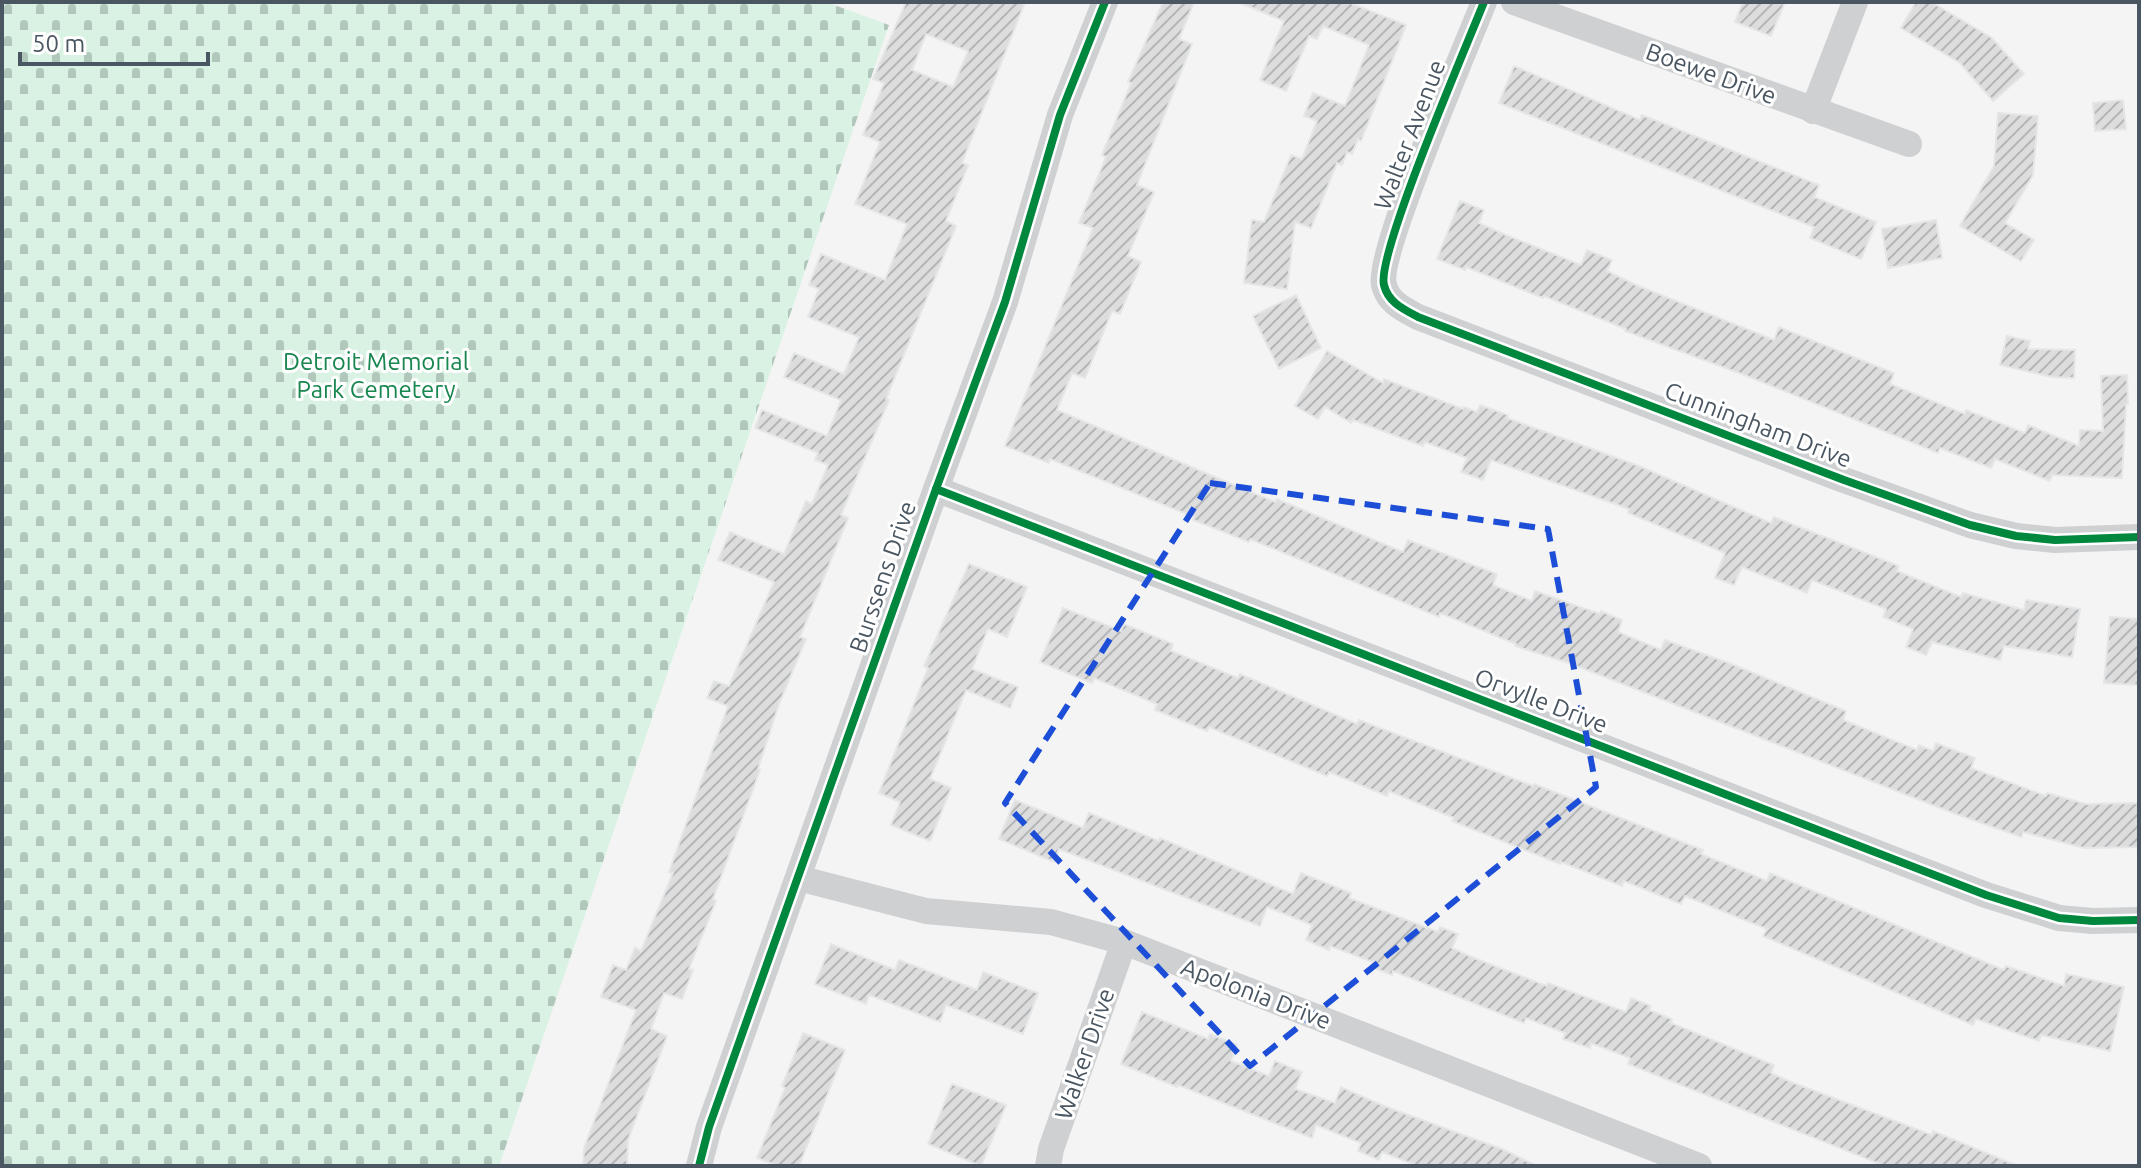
<svg xmlns="http://www.w3.org/2000/svg" width="2141" height="1168" font-family="Ubuntu,sans-serif">
	<style>
		.cemetery { fill: url(#cemetery-stones) }
		.building { fill: url(#building-hatch); stroke: #e5e6e7; stroke-width: 2; fill-rule: evenodd }
		.lines { fill: none; stroke-linecap: round; stroke-linejoin: round }
		.minor { stroke: #ced0d2; stroke-width: 26 }
		.cycleway-casing { stroke: #fff; stroke-width: 13 }
		.cycleway { stroke: #00873e; stroke-width: 8 }
		.marked { fill: none; stroke: #1d4ed8; stroke-width: 6; stroke-dasharray: 16 10; stroke-linejoin: round }
		.labels { text-anchor: middle; stroke-width: 6; stroke-linejoin: round; paint-order: stroke }
		.street-label { font-size: 24px; fill: #4a5661; stroke: #fff }
		.park-label { font-size: 24px; fill: #17864f; stroke: #fff }
	</style>
	<defs>
		<pattern id="cemetery-stones" width="16" height="16" patternUnits="userSpaceOnUse" patternTransform="scale(2)"><rect width="16" height="16" fill="#d9f2e3"/><path d="M2 7V4a2 2 0 0 1 4 0v3zM10 15v-3a2 2 0 0 1 4 0v3z" fill="#b2c7bb"/></pattern>
		<pattern id="building-hatch" width="6" height="6" patternUnits="userSpaceOnUse" patternTransform="scale(2)"><rect width="6" height="6" fill="#ddddde"/><path d="M-1 1l2-2M0 6l6-6M5 7l2-2" fill="none" stroke="#b5b6b7"/></pattern>
	</defs>
	<rect width="100%" height="100%" fill="#f4f4f4"/>
	<!-- cemetery -->
	<path class="cemetery" d="M2,2H826L889,25L499,1166H2Z"/>
	<!-- building -->
	<g class="building">
		<path d="M906,2H1025L962,163L968,165L946,221L956,226L886,399L889,400L841,515L848,518L800,637L806,639L779,704L758,769L760,770L713,899L716,901L689,969L693,970L682,999L664,993L651,1029L667,1036L628,1140L627,1166H583L584,1148L636,1010L601,997L613,965L626,970L635,948L641,951L673,873L669,872L728,706L707,698L714,681L729,686L774,582L718,560L730,532L784,554L806,501L812,504L828,465L815,460L818,453L755,428L762,410L827,436L841,400L784,377L794,353L844,374L859,337L808,317L819,289L809,285L821,254L885,280L907,224L855,204L880,142L863,135L884,83L873,79ZM926,34L968,51L953,87L912,70Z"/>
		<path d="M1163,2H1194L1179,39L1192,44L1137,185L1154,192L1128,256L1141,262L1120,314L1112,311L1085,378L1072,373L1057,410L1203,472L1275,502L1277,499L1403,552L1408,540L1473,565L1497,574L1493,585L1532,601L1535,591L1600,614L1601,611L1622,620L1618,632L1661,650L1665,640L1729,663L1846,711L1843,720L1917,750L1919,745L1933,751L1936,743L1975,758L1971,768L2046,796L2047,793L2086,804L2139,803V847L2084,848L2023,832L2021,837L1953,813L1569,663L1515,646L1516,644L1440,613L1439,617L1250,539L1249,542L1193,520L1194,517L1050,459L1049,463L1005,446L1093,228L1079,223L1106,157L1102,155L1131,83L1128,82Z"/>
		<path d="M1238,2H1348L1406,25L1361,141L1358,139L1352,154L1347,152L1342,165L1337,163L1311,228L1295,222L1287,289L1244,283L1252,220L1264,222L1291,155L1302,159L1317,121L1304,116L1313,93L1345,106L1369,45L1323,26L1317,39L1309,36L1286,91L1260,80L1284,21Z"/>
		<path d="M1743,2H1785L1771,36L1735,22Z"/>
		<path d="M1916,2H1931L1992,38L2024,74L1993,101L1960,63L1901,28Z"/>
		<path d="M1514,66L1640,120L1642,115L1819,185L1814,197L1876,222L1861,259L1810,238L1814,227L1499,103Z"/>
		<path d="M2123,100L2126,129L2095,131L2093,103Z"/>
		<path d="M1998,113L2038,116L2033,175L2005,223L2034,240L2021,261L1960,226L1994,166Z"/>
		<path d="M1460,201L1484,210L1479,223L1506,235L1581,265L1587,250L1612,260L1607,271L1636,285L1774,340L1779,327L1894,373L1890,384L1965,414L1966,410L2025,433L2028,425L2079,446L2080,430L2103,431L2101,376L2127,375L2128,404H2126L2122,478L2052,475L2050,481L1995,459L1991,468L1940,448L1938,453L1747,376L1625,331L1626,329L1544,296L1543,298L1466,267L1465,270L1437,259Z"/>
		<path d="M1936,220L1942,258L1888,268L1882,229Z"/>
		<path d="M1296,295L1321,348L1279,369L1253,316Z"/>
		<path d="M2007,336L2030,341L2028,349L2075,350L2074,378L2052,377L2000,365Z"/>
		<path d="M1327,351L1383,383L1384,379L1463,409L1464,407L1477,412L1480,405L1508,415L1507,418L1639,466L1771,523L1774,517L1899,566L1897,571L1961,597L1963,593L2024,610L2026,600L2080,609L2072,657L2004,646L2000,660L1932,642L1926,655L1906,647L1913,629L1883,617L1886,609L1812,580L1807,593L1742,567L1734,585L1715,578L1725,553L1628,513L1629,509L1491,460L1483,480L1461,472L1467,458L1425,442L1423,446L1353,420L1351,423L1325,407L1318,419L1295,406Z"/>
		<path d="M969,564L1027,587L1007,637L988,629L972,669L1018,687L1010,708L966,690L930,779L951,788L930,841L891,825L900,802L879,793L928,668L924,666Z"/>
		<path d="M1063,608L1121,631L1124,624L1173,644L1171,651L1238,678L1240,674L1357,724L1359,720L1533,786L1534,784L1703,850L1701,854L1767,881L1770,873L2004,970L2006,966L2064,986L2066,974L2124,987L2110,1051L2041,1035L2039,1041L1976,1019L1973,1025L1763,936L1767,929L1685,896L1681,904L1624,881L1622,886L1561,862L1560,864L1452,821L1454,818L1389,791L1387,796L1329,772L1327,776L1209,727L1207,731L1155,710L1157,704L1094,678L1092,683L1040,662Z"/>
		<path d="M2110,617L2139,619V685L2104,683Z"/>
		<path d="M1015,800L1083,828L1089,813L1159,841L1160,838L1293,894L1301,873L1351,893L1349,898L1438,932L1440,927L1458,934L1452,948L1474,958L1547,986L1548,983L1626,1012L1631,998L1651,1006L1649,1010L1672,1019L1671,1023L1774,1065L1771,1073L1791,1082L1932,1135L1933,1131L2018,1166H1885L1628,1064L1630,1058L1591,1043L1590,1048L1563,1039L1565,1033L1526,1018L1524,1023L1393,971L1392,975L1371,967L1373,962L1330,946L1329,950L1306,940L1312,925L1267,907L1260,926L1059,849L1054,862L999,839Z"/>
		<path d="M831,944L895,970L899,960L977,990L983,972L1038,993L1023,1034L946,1005L940,1022L869,995L866,1004L815,984Z"/>
		<path d="M1142,1012L1208,1039L1210,1034L1237,1045L1231,1061L1269,1076L1275,1061L1302,1072L1295,1089L1335,1103L1341,1087L1384,1106L1502,1149L1537,1166H1418L1382,1152L1379,1160L1358,1151L1361,1143L1316,1125L1312,1138L1178,1085L1177,1087L1121,1064Z"/>
		<path d="M803,1033L845,1050L799,1166H778L757,1158L785,1088L782,1086Z"/>
		<path d="M952,1084L1006,1105L981,1166L928,1144Z"/>
	</g>
	<g class="lines">
		<!-- minor -->
		<g class="minor">
			<path d="M1484,2C1467,45 1376,255 1384,285C1388,302 1403,309 1418,317L1844,480L1970,525L2016,536L2055,540L2139,537"/>
			<path d="M1514,2L1909,144"/>
			<path d="M1813,111L1855,2"/>
			<path d="M936,489L1986,895L2059,918L2093,921L2139,920"/>
			<path d="M798,878L926,911L1051,922L1124,942L1699,1166"/>
			<path d="M699,1166L709,1127L936,489L1005,302L1060,115L1105,2"/>
			<path d="M1048,1166L1051,1149L1124,942"/>
		</g>
		<!-- cycleway casing -->
		<g class="cycleway-casing">
			<g id="cycleway">
				<path d="M1484,2C1467,45 1376,255 1384,285C1388,302 1403,309 1418,317L1844,480L1970,525L2016,536L2055,540L2139,537"/>
				<path d="M936,489L1986,895L2059,918L2093,921L2139,920"/>
				<path d="M699,1166L709,1127L936,489L1005,302L1060,115L1105,2"/>
			</g>
		</g>
		<!-- cycleway -->
		<use href="#cycleway" class="cycleway"/>
	</g>
	<!-- marked area -->
	<path class="marked" d="M1210,483L1548,529L1596,787L1250,1066L1005,803Z"/>
	<g class="labels">
		<!-- street labels -->
		<g class="street-label">
			<text transform="translate(1711 74) rotate(20)" y="8">Boewe Drive</text>
			<text transform="translate(1410 135) rotate(-69)" y="8">Walter Avenue</text>
			<text transform="translate(1758 425) rotate(21)" y="8">Cunningham Drive</text>
			<text transform="translate(883 577) rotate(-71)" y="8">Burssens Drive</text>
			<text transform="translate(1541 701) rotate(21)" y="8">Orvylle Drive</text>
			<text transform="translate(1256 994) rotate(21)" y="8">Apolonia Drive</text>
			<text transform="translate(1085 1054) rotate(-71)" y="8">Walker Drive</text>
		</g>
		<!-- park labels -->
		<g class="park-label">
			<text x="376" y="370">Detroit Memorial<tspan x="376" dy="28">Park Cemetery</tspan></text>
		</g>
	</g>
	<!-- border -->
	<rect width="2141" height="1168" fill="none" stroke="#4a5661" stroke-width="8"/>
	<!-- scale -->
	<path d="M20 52v12h188v-12" fill="none" stroke="#4a5661" stroke-width="4"/>
	<text x="32" y="52" font-size="24" fill="#4a5661" stroke="#ffffff" stroke-width="6" paint-order="stroke">50 m</text>
</svg>
